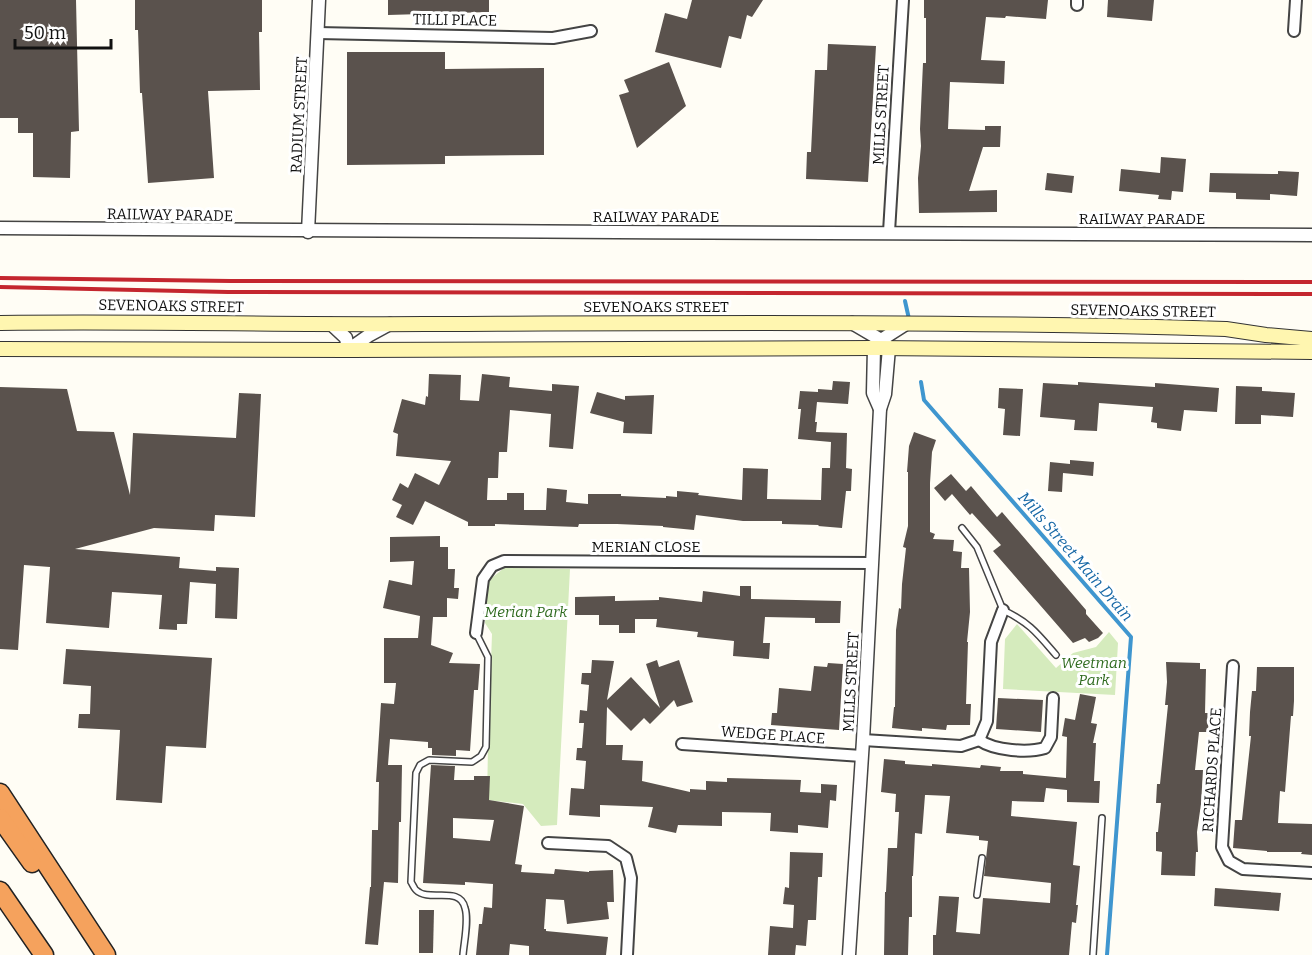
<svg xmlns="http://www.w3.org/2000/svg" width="1312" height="955" font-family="Bitter,serif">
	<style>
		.green { fill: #d5ebbd }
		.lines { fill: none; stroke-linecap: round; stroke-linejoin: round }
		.stream { stroke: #3f96cf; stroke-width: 4 }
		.building { fill: #5a524d; fill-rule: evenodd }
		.service-casing { stroke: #444; stroke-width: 8 }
		.minor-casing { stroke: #444; stroke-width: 14 }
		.tertiary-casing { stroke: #444; stroke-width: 15 }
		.secondary-casing { stroke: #333; stroke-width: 16 }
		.motorway-casing { stroke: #222; stroke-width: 21 }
		.service { stroke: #fff; stroke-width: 5 }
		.minor { stroke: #fff; stroke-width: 10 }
		.tertiary { stroke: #fff; stroke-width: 12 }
		.secondary { stroke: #fff6b0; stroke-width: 14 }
		.motorway { stroke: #f5a25d; stroke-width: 18 }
		.rail { stroke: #c4262e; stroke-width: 4 }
		.labels { text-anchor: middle; stroke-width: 6; stroke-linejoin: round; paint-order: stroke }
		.street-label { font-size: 15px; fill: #111; stroke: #fff }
		.park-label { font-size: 15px; font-style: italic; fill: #2f6b1f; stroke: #fff }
		.water-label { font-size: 16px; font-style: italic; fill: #1768a6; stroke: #fff }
	</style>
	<rect width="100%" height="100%" fill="#fffdf5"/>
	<!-- green -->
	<g class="green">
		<path d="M504,568L570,569L557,825L541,826L523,804L487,800L488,747L492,634L485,623L488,581Z"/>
		<path d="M1017,624L1056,668L1073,653L1096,647L1109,632L1118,643L1115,695L1003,689L1005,639Z"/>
	</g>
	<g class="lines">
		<!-- stream -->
		<g class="stream">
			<path d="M905,301L909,319"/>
			<path d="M921,382L924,400L1131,637L1107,955"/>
		</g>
	</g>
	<!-- building -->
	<g class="building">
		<path d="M0,0H76L79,131L71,132L70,178L33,177V133H18V118H0Z"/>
		<path d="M135,0H262V32H259L260,90L208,91L214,178L148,183L142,93H140L138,30H135Z"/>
		<path d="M388,0H489V12L388,15Z"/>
		<path d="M692,0H763L752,17L747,15L741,39L729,36L721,68L655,52L665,13L687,19Z"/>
		<path d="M924,0H1048L1046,19L1006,16L1005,18L986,17L981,60L1005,61L1004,84L950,82L948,129L985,130V126H1001L1000,147H983L969,191L997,190V212L919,213L918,178L921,146L920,129L923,63H926V18H924Z"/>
		<path d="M1108,0H1154L1152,21L1107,17Z"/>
		<path d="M828,44L876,46L868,182L806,179L807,152H811L815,70H827Z"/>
		<path d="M347,52H445V69L544,68V155L445,156V164L347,165Z"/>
		<path d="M669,62L686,106L637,148L619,95L629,92L624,80Z"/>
		<path d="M1161,157L1186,159L1183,192L1172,191L1171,200L1158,199L1159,195L1119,191L1121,169L1160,173Z"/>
		<path d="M1278,171L1299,172L1297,196L1270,194V200L1236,199V193L1209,192L1210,173L1278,174Z"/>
		<path d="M1047,173L1074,176L1072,193L1045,190Z"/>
		<path d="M429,374L461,375L460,400L479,401L482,374L510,377L509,387L552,391V384L579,386L573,449L549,447L551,414L510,410L507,452H499L498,478H488L487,500H507V493H524V510H546L547,488L567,490L566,502L588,504V494H621V496L666,498V496L677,497V491L699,493L698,495L742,500L743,468L768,469L767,499L821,500L822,468H830L831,442L798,439L801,409H798L800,391L818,392V389L832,390L833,381L850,382L848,404L817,402L815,422H817L816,432L847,433L846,468L852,469L851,491H846L842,528L818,526L819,525L782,524V521H743L696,515L694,530L663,527V526L617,524H579L578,527L495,524V526H468V522L425,501L413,525L396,517L402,505L392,500L400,483L408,488L415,473L439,485L451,461L396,456L398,434L393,432L402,399L425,405L426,396L428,397Z"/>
		<path d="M1078,382L1155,387V383L1219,388L1217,412L1184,410L1181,431L1157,428V423L1151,422L1153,407L1099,403L1097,431L1074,430L1075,420L1040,417L1043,383L1078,385Z"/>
		<path d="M1236,386L1262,387V391L1295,393L1293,417L1261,415V424H1235Z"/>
		<path d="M0,387L67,389L77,431L114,432L130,495L133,433L236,438L239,393L261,394L255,517L215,515L214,531L154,528L75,549L180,557L179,568L216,571V567L239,568L237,619L215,618L216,584L190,582L187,624H177V630L159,629L162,595L112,592L109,628L46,623L50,567L24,565L18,650L0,649Z"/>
		<path d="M999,388L1023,389L1020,436L1003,435L1005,409L998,408Z"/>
		<path d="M597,392L625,400V396L654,395L652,434L623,433L624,422L590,413Z"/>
		<path d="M914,432L936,440L932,452L930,483V532L935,534L933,539L954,540L953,551L962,552L961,568H969L970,612L967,642H968L966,704H971L970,725H947L946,730L922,728V731L892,728L894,707H895L896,630L899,608L901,609L902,584L906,548L903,547L908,526V472H907L909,446Z"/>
		<path d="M1070,460L1094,462L1093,476L1063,473L1062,492L1048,491L1050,462L1070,464Z"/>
		<path d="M951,474L966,491L971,486L997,517L1002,512L1086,610V614L1103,633L1098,638L1089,642L1085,638L1073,643L993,551L1001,545L972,513L970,515L952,494L945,501L934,488Z"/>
		<path d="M440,536V547H448V569H455L454,588H459L458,599L447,598V617H433L431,645L453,653L449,663L480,664L478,690H474L470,751L456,750V756L432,755V748H428V742L390,739L388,765H402L401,822H399L398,883L384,882L378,945L365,944L370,887H371L372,830H378L379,782H376L381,703L394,704L396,683H384V638H418L420,616L383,608L389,580L412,585L414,561L390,562V537Z"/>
		<path d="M740,586H751V599L841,601L840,623H815V618L765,617L763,643H770L769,659L733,656L734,641L697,637L698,632L656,627L657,619H635V633H619V625H599V615H575V597L615,596V601L659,600V597L702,602L703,591L740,596Z"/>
		<path d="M66,649L212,658L206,748L166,746L162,803L116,800L120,730L78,728L79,714H90L91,686L63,684Z"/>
		<path d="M592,660L614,661L607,700L631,677L660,708L646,664L657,660L659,667L679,660L693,702L677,707L674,700L650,724L644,718L631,731L607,707L606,745H623L622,760L643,761L642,781L690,792V789L706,790V781L727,782V778L801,780L800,792L821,793V784L837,785L836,801L830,800L828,828L798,825V833L770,831L771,813L722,812V826L678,825L676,833L648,827L653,807L600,805V817L569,815L571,788L584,789L586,761L576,760L577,748H582L584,723H579L580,710L587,711L589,685L581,684L582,673H591Z"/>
		<path d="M1166,662L1200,663V669H1206L1205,713H1209L1208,732H1199L1195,770H1203L1201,804L1197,832L1198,852H1196L1195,876L1161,875L1162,852L1156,851V832H1158L1161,803H1156L1157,784H1160L1168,705H1165L1167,682Z"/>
		<path d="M828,663L843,664L839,730L771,725L772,713H777L779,688L811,691L814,666L827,667Z"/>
		<path d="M1257,667H1294V701L1293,716H1291L1285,792L1280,791L1278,823L1312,824V855L1301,854L1302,852H1267V851L1233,848L1235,820H1242L1251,736H1249L1250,712L1252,691H1256Z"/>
		<path d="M1080,694L1096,697L1091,723L1097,724L1093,743H1096L1094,781H1100L1099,803L1067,802V790L1046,788L1044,802L1012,801L1011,816L1077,822L1073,865L1080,866L1076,905H1078L1076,923L1072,922L1069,955H933V935H936L939,896L959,897L956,932L980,934L983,898L1050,903L1051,883L984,876L988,841L979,840V836L946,833L950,796L927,795H925L922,834L915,833L913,876H912V917H909L908,955H884L885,892H886L888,848H897L899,812H895L896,794L881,792L884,759L905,761V764L932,766V764L980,768L981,765L1001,767L1000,771H1023V774L1066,778L1067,737L1062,736L1065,718L1075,720Z"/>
		<path d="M998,698L1043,700L1041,732L996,729Z"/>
		<path d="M431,765L455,766L454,780H474V776H490L489,800L524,806L515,864L522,865L521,872L554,874L555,869L589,872V871L613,870L614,902H607L609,919L567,924L564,900L546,899L544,929H546V931L608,937L606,955H529V946L510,944L509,955H476L479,924H482L484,907L492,908L493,884L465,882V885L423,883ZM453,818L494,820L490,841L453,838Z"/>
		<path d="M790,852L823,853L822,877H818L816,920H808L806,946L796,945L795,955H768L770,926L793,928L794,905L783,904L785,887L789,888Z"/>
		<path d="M1215,888L1281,893L1279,911L1214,906Z"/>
		<path d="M419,910H434L433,953H419Z"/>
	</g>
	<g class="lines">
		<!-- service casing -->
		<g class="service-casing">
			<g id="service">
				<path d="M962,528L977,547L1003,610C1030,623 1037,633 1056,655"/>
				<path d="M977,895L982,858"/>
				<path d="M463,955C464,942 469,920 465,908C460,885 429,903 416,890C415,890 412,883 411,882L416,773L420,765L429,760L472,762L481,756L486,747L488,657L476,633"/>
				<path d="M1093,955L1102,818"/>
			</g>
		</g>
		<!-- minor casing -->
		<g class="minor-casing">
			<g id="minor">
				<path d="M1077,5V0"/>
				<path d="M1294,31L1296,0"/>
				<path d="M318,33L553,38L591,31"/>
				<path d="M889,232L903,0"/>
				<path d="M476,633L483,579L492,566L504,561L872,563"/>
				<path d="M1233,666L1222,847L1229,861L1243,869L1312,873"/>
				<path d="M863,740L961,746L979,740L987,721L991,642L1003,610"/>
				<path d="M979,740C995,751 1028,753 1045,748L1051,737L1053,698"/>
				<path d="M682,744L862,756"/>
				<path d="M548,843L608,846L626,858L631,878L627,955"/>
			</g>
		</g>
		<!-- tertiary casing -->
		<g class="tertiary-casing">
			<g id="tertiary">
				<path d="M0,228C437,233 875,232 1312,235"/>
				<path d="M308,232L319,0"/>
				<path d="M331,324L346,338L348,350L368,336L390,324"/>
				<path d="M880,409L873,393L874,348L881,340L906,324"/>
				<path d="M849,955L863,740L880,409L885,394L889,348L881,340L852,323"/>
			</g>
		</g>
		<!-- secondary casing -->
		<g class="secondary-casing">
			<g id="secondary">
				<path d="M0,323C142,321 283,325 425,324C692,323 959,321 1226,329L1266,335L1312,339"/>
				<path d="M0,349L348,350L874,348L1312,352"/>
			</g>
		</g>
		<!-- motorway casing -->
		<g class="motorway-casing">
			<g id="motorway">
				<path d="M0,793L106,955"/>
				<path d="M0,818L32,863"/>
				<path d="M0,891L44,955"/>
			</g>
		</g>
		<!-- service -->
		<use href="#service" class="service"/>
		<!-- minor -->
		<use href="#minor" class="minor"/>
		<!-- tertiary -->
		<use href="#tertiary" class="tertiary"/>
		<!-- secondary -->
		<use href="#secondary" class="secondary"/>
		<!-- motorway -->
		<use href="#motorway" class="motorway"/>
		<!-- rail -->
		<g class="rail">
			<path d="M0,278L231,281L1312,282"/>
			<path d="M0,287L228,292L1312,294"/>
		</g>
	</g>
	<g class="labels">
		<!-- street labels -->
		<g class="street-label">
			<text transform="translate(455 20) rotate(1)" y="5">TILLI PLACE</text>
			<text transform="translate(299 115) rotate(-87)" y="5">RADIUM STREET</text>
			<text transform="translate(881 115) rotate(-87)" y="5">MILLS STREET</text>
			<text transform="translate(170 215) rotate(1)" y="5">RAILWAY PARADE</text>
			<text x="656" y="222">RAILWAY PARADE</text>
			<text x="1142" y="224">RAILWAY PARADE</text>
			<text transform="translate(171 306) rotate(1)" y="5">SEVENOAKS STREET</text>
			<text x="656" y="312">SEVENOAKS STREET</text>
			<text transform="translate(1143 311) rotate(1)" y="5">SEVENOAKS STREET</text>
			<text x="646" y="552">MERIAN CLOSE</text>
			<text transform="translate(851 682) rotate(-87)" y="5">MILLS STREET</text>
			<text transform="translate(773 735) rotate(4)" y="5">WEDGE PLACE</text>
			<text transform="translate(1212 770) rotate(-86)" y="5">RICHARDS PLACE</text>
		</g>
		<!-- park labels -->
		<g class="park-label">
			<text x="526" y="617">Merian Park</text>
			<text x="1094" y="668">Weetman<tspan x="1094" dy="17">Park</tspan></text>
		</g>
		<!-- water labels -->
		<g class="water-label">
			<text transform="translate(1076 556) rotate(49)" y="6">Mills Street Main Drain</text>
		</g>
	</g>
	<!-- scale -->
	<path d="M15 39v9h96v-9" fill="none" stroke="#111111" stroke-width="3"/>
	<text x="24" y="39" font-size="18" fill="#111111" stroke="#ffffff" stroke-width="4.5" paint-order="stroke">50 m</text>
</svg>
